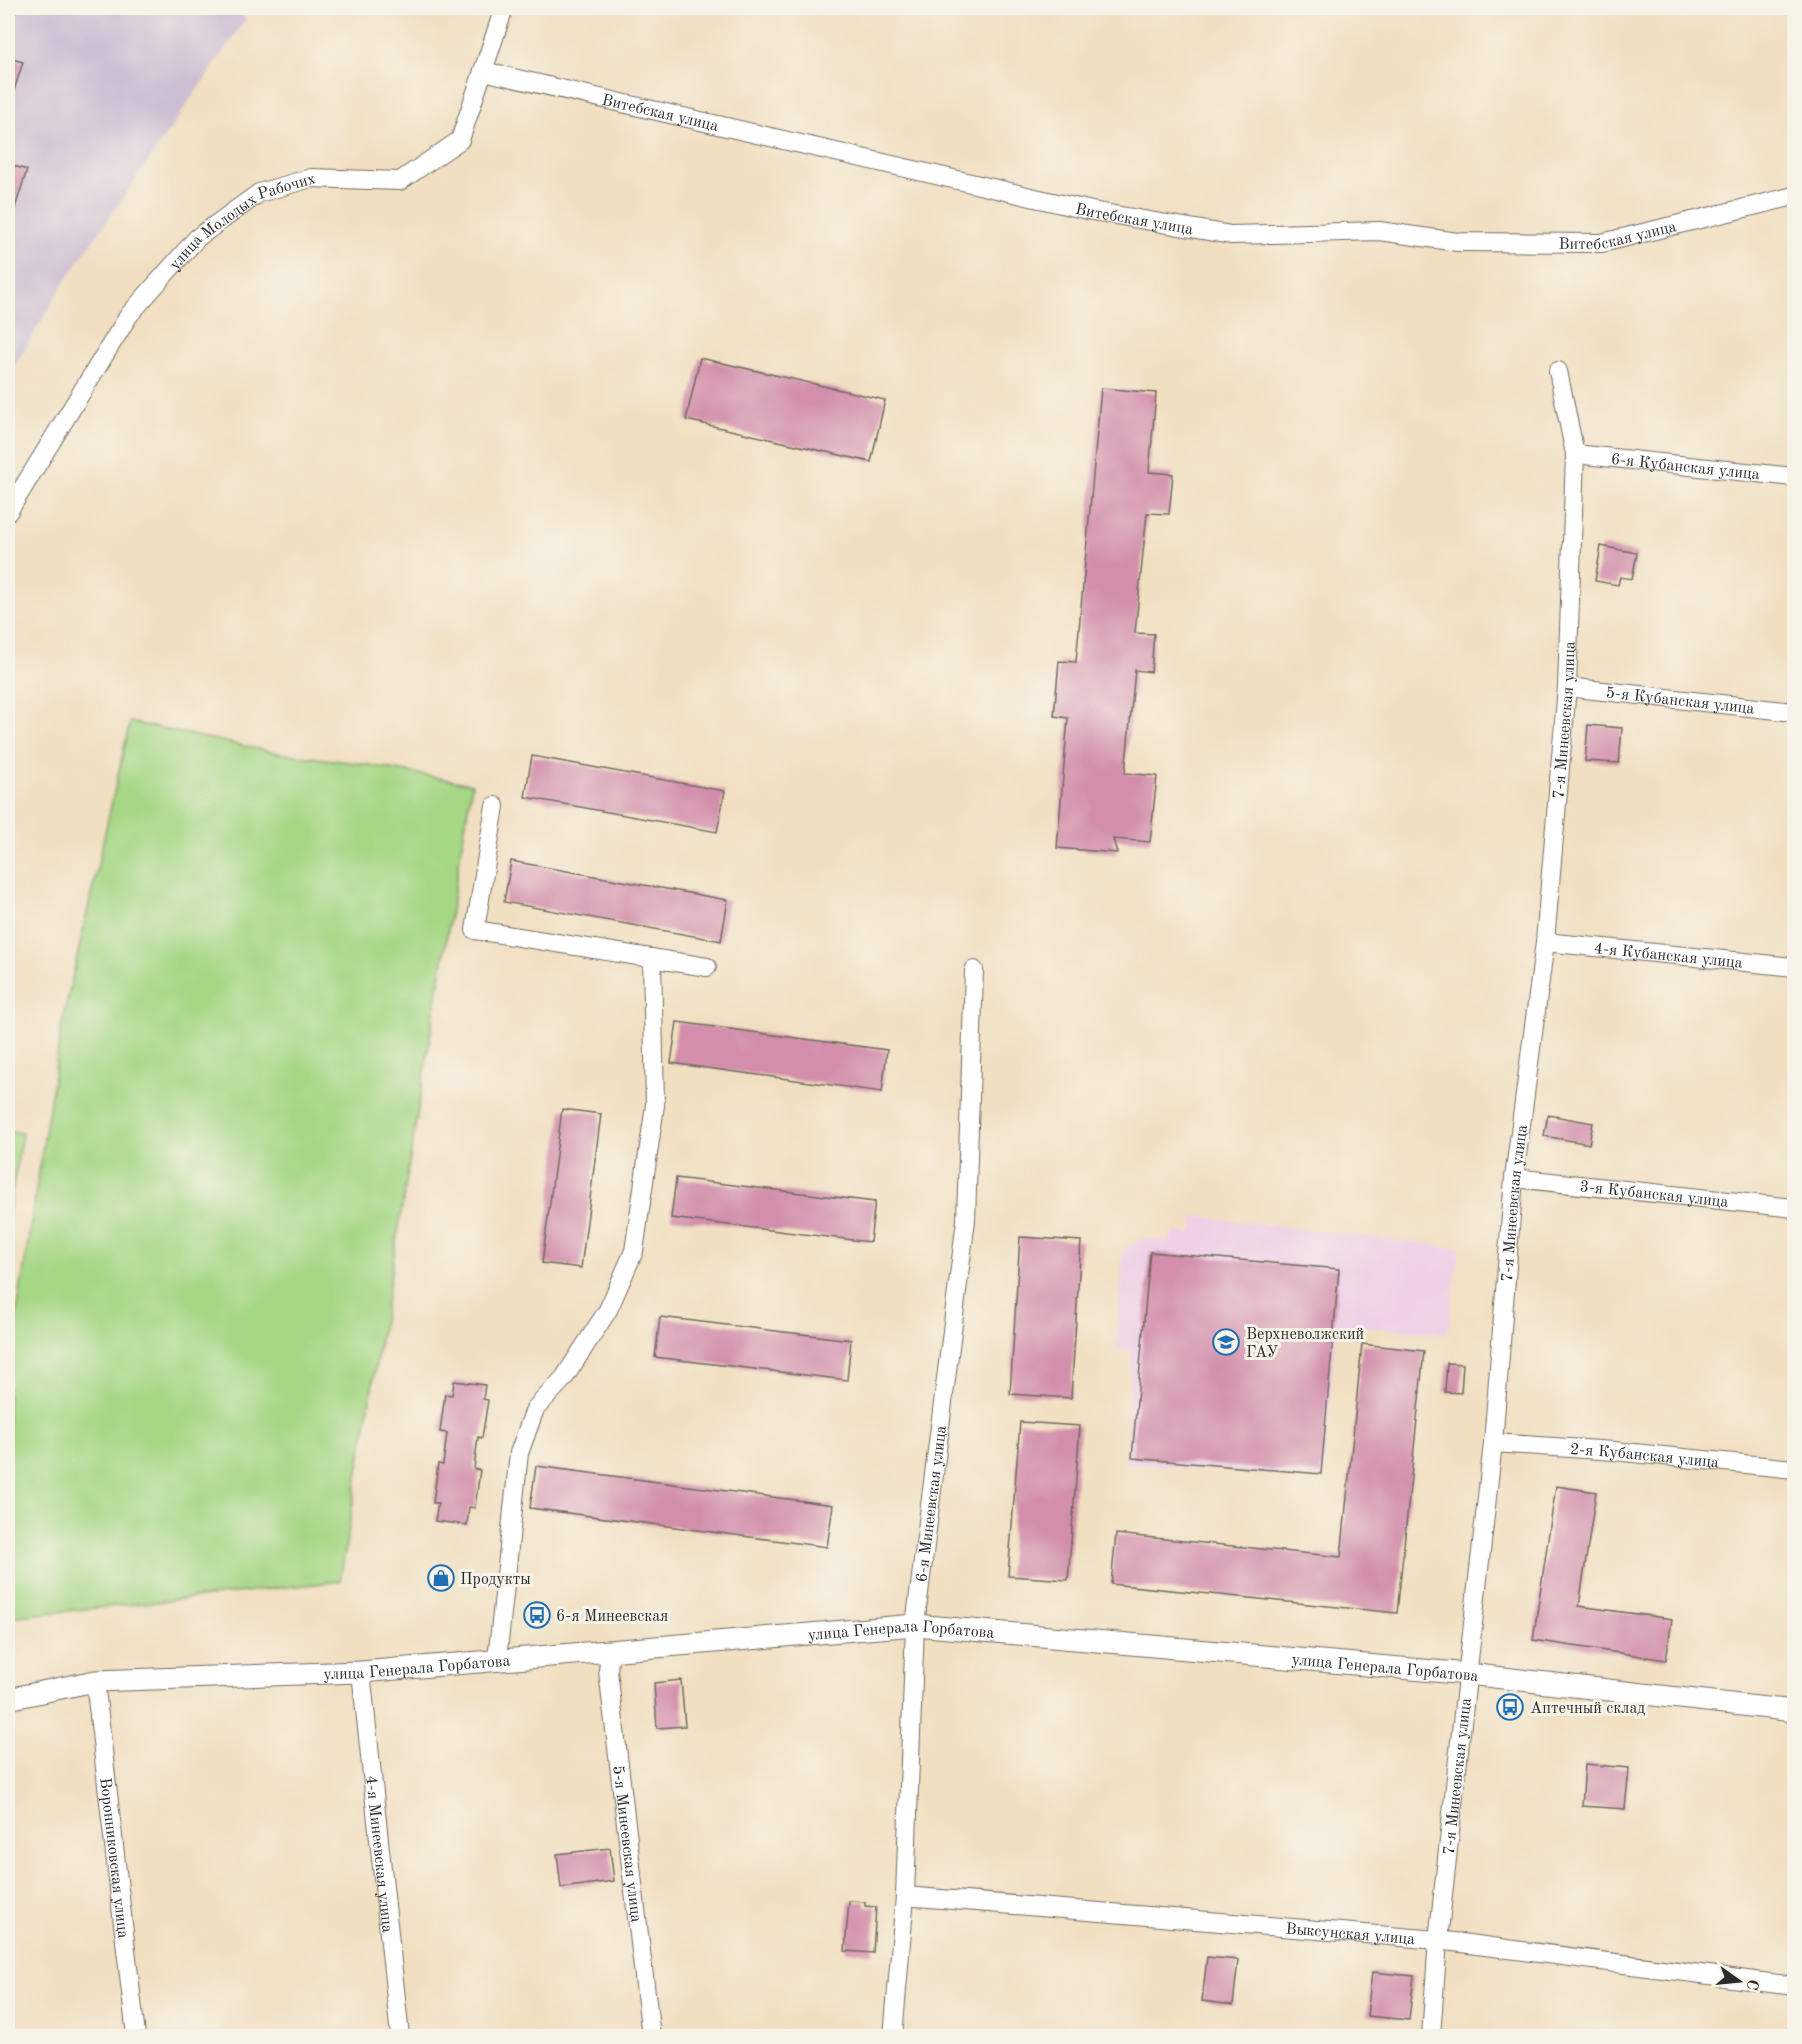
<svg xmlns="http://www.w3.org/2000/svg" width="1802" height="2044" font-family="'Old Standard TT',serif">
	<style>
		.built { fill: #eed0e7 }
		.industrial { fill: #ccbed3 }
		.green { fill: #a6d785; stroke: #688158; stroke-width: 1.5 }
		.building { fill: #d28eab }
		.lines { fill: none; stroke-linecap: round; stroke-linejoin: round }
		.minor-casing { stroke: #706a60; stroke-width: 20 }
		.tertiary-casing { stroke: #706a60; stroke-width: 23 }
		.minor { stroke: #fff; stroke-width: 18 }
		.tertiary { stroke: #fff; stroke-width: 21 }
		.labels { text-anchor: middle; stroke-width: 6; stroke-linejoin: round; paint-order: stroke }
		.street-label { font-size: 16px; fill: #2b2b2b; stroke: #f7f3e8 }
		.poi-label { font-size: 16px; fill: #2b2b2b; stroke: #f7f3e8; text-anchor: start }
	</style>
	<rect width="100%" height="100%" fill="#f7f3e8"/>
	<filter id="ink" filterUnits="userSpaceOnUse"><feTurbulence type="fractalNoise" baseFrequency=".0167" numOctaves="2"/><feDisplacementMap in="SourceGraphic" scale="12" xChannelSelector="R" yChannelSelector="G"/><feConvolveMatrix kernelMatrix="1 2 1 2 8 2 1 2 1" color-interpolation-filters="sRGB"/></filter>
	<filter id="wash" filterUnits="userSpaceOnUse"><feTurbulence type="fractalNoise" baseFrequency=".008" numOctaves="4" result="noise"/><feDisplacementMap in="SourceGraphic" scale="24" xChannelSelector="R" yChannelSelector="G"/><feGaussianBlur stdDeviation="1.35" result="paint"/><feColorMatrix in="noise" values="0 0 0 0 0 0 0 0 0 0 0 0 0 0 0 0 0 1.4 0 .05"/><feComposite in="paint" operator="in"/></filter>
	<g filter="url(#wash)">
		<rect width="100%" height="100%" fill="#f1dfc1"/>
		<!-- built -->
		<path class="built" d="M1194,1216L1460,1248L1447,1334L1348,1325L1336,1332L1323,1478L1125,1463L1132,1350L1117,1349L1123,1249L1143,1238L1169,1241L1174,1232L1192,1234Z"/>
		<!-- industrial -->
		<path class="industrial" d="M8,8H235L246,19L62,286L8,378Z"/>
		<!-- green -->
		<g class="green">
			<path d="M130,722L278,753L364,764L472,784L340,1581L165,1601L8,1617V1371L62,1024Z"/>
			<path d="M8,1131L22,1133L8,1219Z"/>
		</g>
		<g id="blocks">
			<!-- building -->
			<g class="building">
				<path d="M8,58L23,62L8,109Z"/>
				<path d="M8,164L27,170L8,230Z"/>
				<path d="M700,358L885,400L871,462L686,420Z"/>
				<path d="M1101,388L1156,393L1149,472L1173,474L1169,514L1147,513L1135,633L1154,634L1151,672L1135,670L1125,773L1157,776L1150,842L1113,839L1117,853L1057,848L1068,718L1054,716L1059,661L1076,662Z"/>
				<path d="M1601,546L1637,553L1632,579L1620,577L1618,585L1595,581Z"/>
				<path d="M1588,725L1622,728L1619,763L1585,761Z"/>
				<path d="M532,756L725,791L717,832L525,797Z"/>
				<path d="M511,861L728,900L721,941L504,902Z"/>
				<path d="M677,1022L887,1050L882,1092L671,1063Z"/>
				<path d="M562,1109L601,1114L581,1268L542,1263Z"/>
				<path d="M1548,1115L1593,1123L1589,1144L1544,1136Z"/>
				<path d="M676,1178L875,1202L870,1242L671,1218Z"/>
				<path d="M1020,1237L1081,1241L1071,1398L1010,1394Z"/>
				<path d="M1150,1252L1339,1269L1321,1474L1132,1458Z"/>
				<path d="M660,1317L851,1340L847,1380L655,1357Z"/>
				<path d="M1362,1344L1424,1351L1397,1613L1111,1584L1116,1534L1341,1557Z"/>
				<path d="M1447,1363L1463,1364L1461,1393L1445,1392Z"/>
				<path d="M454,1381L485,1385L483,1399L488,1400L482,1438L478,1437L474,1469L480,1470L475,1508L469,1507L467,1525L435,1521L438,1503H433L438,1464L443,1465L447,1433L440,1432L445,1394L452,1395Z"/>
				<path d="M1020,1422L1080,1426L1068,1580L1008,1576Z"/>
				<path d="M536,1466L833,1505L827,1547L530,1508Z"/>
				<path d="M1556,1486L1596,1492L1579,1606L1672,1619L1666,1660L1533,1640Z"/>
				<path d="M433,1571L451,1573L450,1585L432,1584Z"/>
				<path d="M681,1680L685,1726L657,1728L654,1683Z"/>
				<path d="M1585,1764L1629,1768L1625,1809L1582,1806Z"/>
				<path d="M610,1848L614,1881L561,1888L557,1854Z"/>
				<path d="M849,1901L865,1902V1906L876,1907L873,1953L845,1951Z"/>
				<path d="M1207,1957L1238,1960L1233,2005L1202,2001Z"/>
				<path d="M1372,1972L1414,1976L1409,2020L1367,2016Z"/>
			</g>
		</g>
	</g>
	<g filter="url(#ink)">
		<use href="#blocks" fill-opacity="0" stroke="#706a60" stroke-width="1.5"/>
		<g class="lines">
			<!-- minor casing -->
			<g class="minor-casing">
				<g id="minor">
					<path id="s1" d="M483,71L1092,211L1231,235L1379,231L1458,242L1602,243L1794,196"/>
					<path id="s2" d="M1575,454L1794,477"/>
					<path id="s3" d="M8,512L129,315L197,238L259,193L311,178L400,181L460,140L504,8"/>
					<path id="s4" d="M1567,687L1794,712"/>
					<path d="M495,806L475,930L707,967"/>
					<path id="s5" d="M1545,942L1794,967"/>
					<path id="s6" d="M1514,1178L1794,1208"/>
					<path id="s7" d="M1493,1443L1614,1451L1794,1469"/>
					<path id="s8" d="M610,1650L608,1671L651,2036"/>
					<path d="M497,1660L519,1453L535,1409L564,1378L608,1310L634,1251L655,1105L652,958"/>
					<path id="s9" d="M361,1672L400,2036"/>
					<path id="s10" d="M95,1681L136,2036"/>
					<path id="s11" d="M905,1896L1438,1940L1794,1986"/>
					<path id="s12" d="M893,2036L905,1896L915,1625L966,1220L974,970"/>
					<path id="s13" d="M1431,2036L1438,1940L1493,1443L1514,1178L1545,942L1567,687L1575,454L1558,371"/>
				</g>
			</g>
			<!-- tertiary casing -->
			<g class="tertiary-casing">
				<g id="tertiary">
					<path id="s14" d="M8,1699L95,1681L361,1672L915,1625L1468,1674L1794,1711"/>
				</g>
			</g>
			<!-- minor -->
			<use href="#minor" class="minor"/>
			<!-- tertiary -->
			<use href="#tertiary" class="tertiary"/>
		</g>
	</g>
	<!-- icons -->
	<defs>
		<g id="university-ring" transform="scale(1.35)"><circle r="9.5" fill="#f7f3e8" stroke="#1f6fb2" stroke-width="1.5"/><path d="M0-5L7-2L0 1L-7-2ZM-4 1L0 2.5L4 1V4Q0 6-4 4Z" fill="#1f6fb2"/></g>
		<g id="shop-ring" transform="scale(1.35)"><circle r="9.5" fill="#f7f3e8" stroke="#1f6fb2" stroke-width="1.5"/><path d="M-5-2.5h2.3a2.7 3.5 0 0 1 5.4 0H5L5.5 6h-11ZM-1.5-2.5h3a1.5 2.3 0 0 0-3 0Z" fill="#1f6fb2"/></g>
		<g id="bus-ring" transform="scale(1.35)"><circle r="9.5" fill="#f7f3e8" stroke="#1f6fb2" stroke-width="1.5"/><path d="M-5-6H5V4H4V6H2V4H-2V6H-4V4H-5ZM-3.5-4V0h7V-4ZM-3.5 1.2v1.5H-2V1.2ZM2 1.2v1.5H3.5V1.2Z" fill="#1f6fb2"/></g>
	</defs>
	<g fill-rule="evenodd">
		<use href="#university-ring" x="1226" y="1342"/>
		<use href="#shop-ring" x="441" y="1578"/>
		<use href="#bus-ring" x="537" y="1615"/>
		<use href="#bus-ring" x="1510" y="1707"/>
	</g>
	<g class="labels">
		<!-- street labels -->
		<g class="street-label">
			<text dy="6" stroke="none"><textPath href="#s1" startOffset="182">Витебская улица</textPath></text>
			<text dy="6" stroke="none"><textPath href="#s1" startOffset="668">Витебская улица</textPath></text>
			<text dy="6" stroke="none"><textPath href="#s3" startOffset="382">улица Молодых Рабочих</textPath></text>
			<text dy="6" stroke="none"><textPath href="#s1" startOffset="1154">Витебская улица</textPath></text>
			<text dy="6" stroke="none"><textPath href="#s2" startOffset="111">6-я Кубанская улица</textPath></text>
			<text dy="6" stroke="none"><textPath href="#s4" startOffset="114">5-я Кубанская улица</textPath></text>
			<text dy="6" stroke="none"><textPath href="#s13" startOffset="1323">7-я Минеевская улица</textPath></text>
			<text dy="6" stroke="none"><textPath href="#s5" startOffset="124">4-я Кубанская улица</textPath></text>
			<text dy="6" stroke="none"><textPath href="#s6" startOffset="141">3-я Кубанская улица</textPath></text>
			<text dy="6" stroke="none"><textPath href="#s13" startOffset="837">7-я Минеевская улица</textPath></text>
			<text dy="6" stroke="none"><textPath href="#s7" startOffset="152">2-я Кубанская улица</textPath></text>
			<text dy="6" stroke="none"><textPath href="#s12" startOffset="534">6-я Минеевская улица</textPath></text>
			<text dy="6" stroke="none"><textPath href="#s14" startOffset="897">улица Генерала Горбатова</textPath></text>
			<text dy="6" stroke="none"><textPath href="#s14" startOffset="411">улица Генерала Горбатова</textPath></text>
			<text dy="6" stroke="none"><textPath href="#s14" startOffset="1383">улица Генерала Горбатова</textPath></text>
			<text dy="6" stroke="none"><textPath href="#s13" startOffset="261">7-я Минеевская улица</textPath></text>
			<text dy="6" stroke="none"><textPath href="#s8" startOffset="195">5-я Минеевская улица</textPath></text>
			<text dy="6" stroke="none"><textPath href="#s9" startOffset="183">4-я Минеевская улица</textPath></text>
			<text dy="6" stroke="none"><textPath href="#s10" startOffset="178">Воронниковская улица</textPath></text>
			<text dy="6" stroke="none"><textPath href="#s11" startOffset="447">Выксунская улица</textPath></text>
		</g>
		<!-- poi labels -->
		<g class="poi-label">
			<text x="1246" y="1339">Верхневолжский<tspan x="1246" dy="18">ГАУ</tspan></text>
			<text x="460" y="1584">Продукты</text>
			<text x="556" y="1621">6-я Минеевская</text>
			<text x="1530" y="1713">Аптечный склад</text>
		</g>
	</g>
	<!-- margin -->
	<rect width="1802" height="2044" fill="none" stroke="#f7f3e8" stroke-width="30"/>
	<!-- north arrow -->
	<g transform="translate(1739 1981) rotate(105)" stroke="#f7f3e8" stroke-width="4.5" paint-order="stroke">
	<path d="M0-4.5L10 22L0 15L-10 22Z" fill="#2b2b2b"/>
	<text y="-9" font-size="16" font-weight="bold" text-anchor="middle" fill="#2b2b2b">С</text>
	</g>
</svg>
